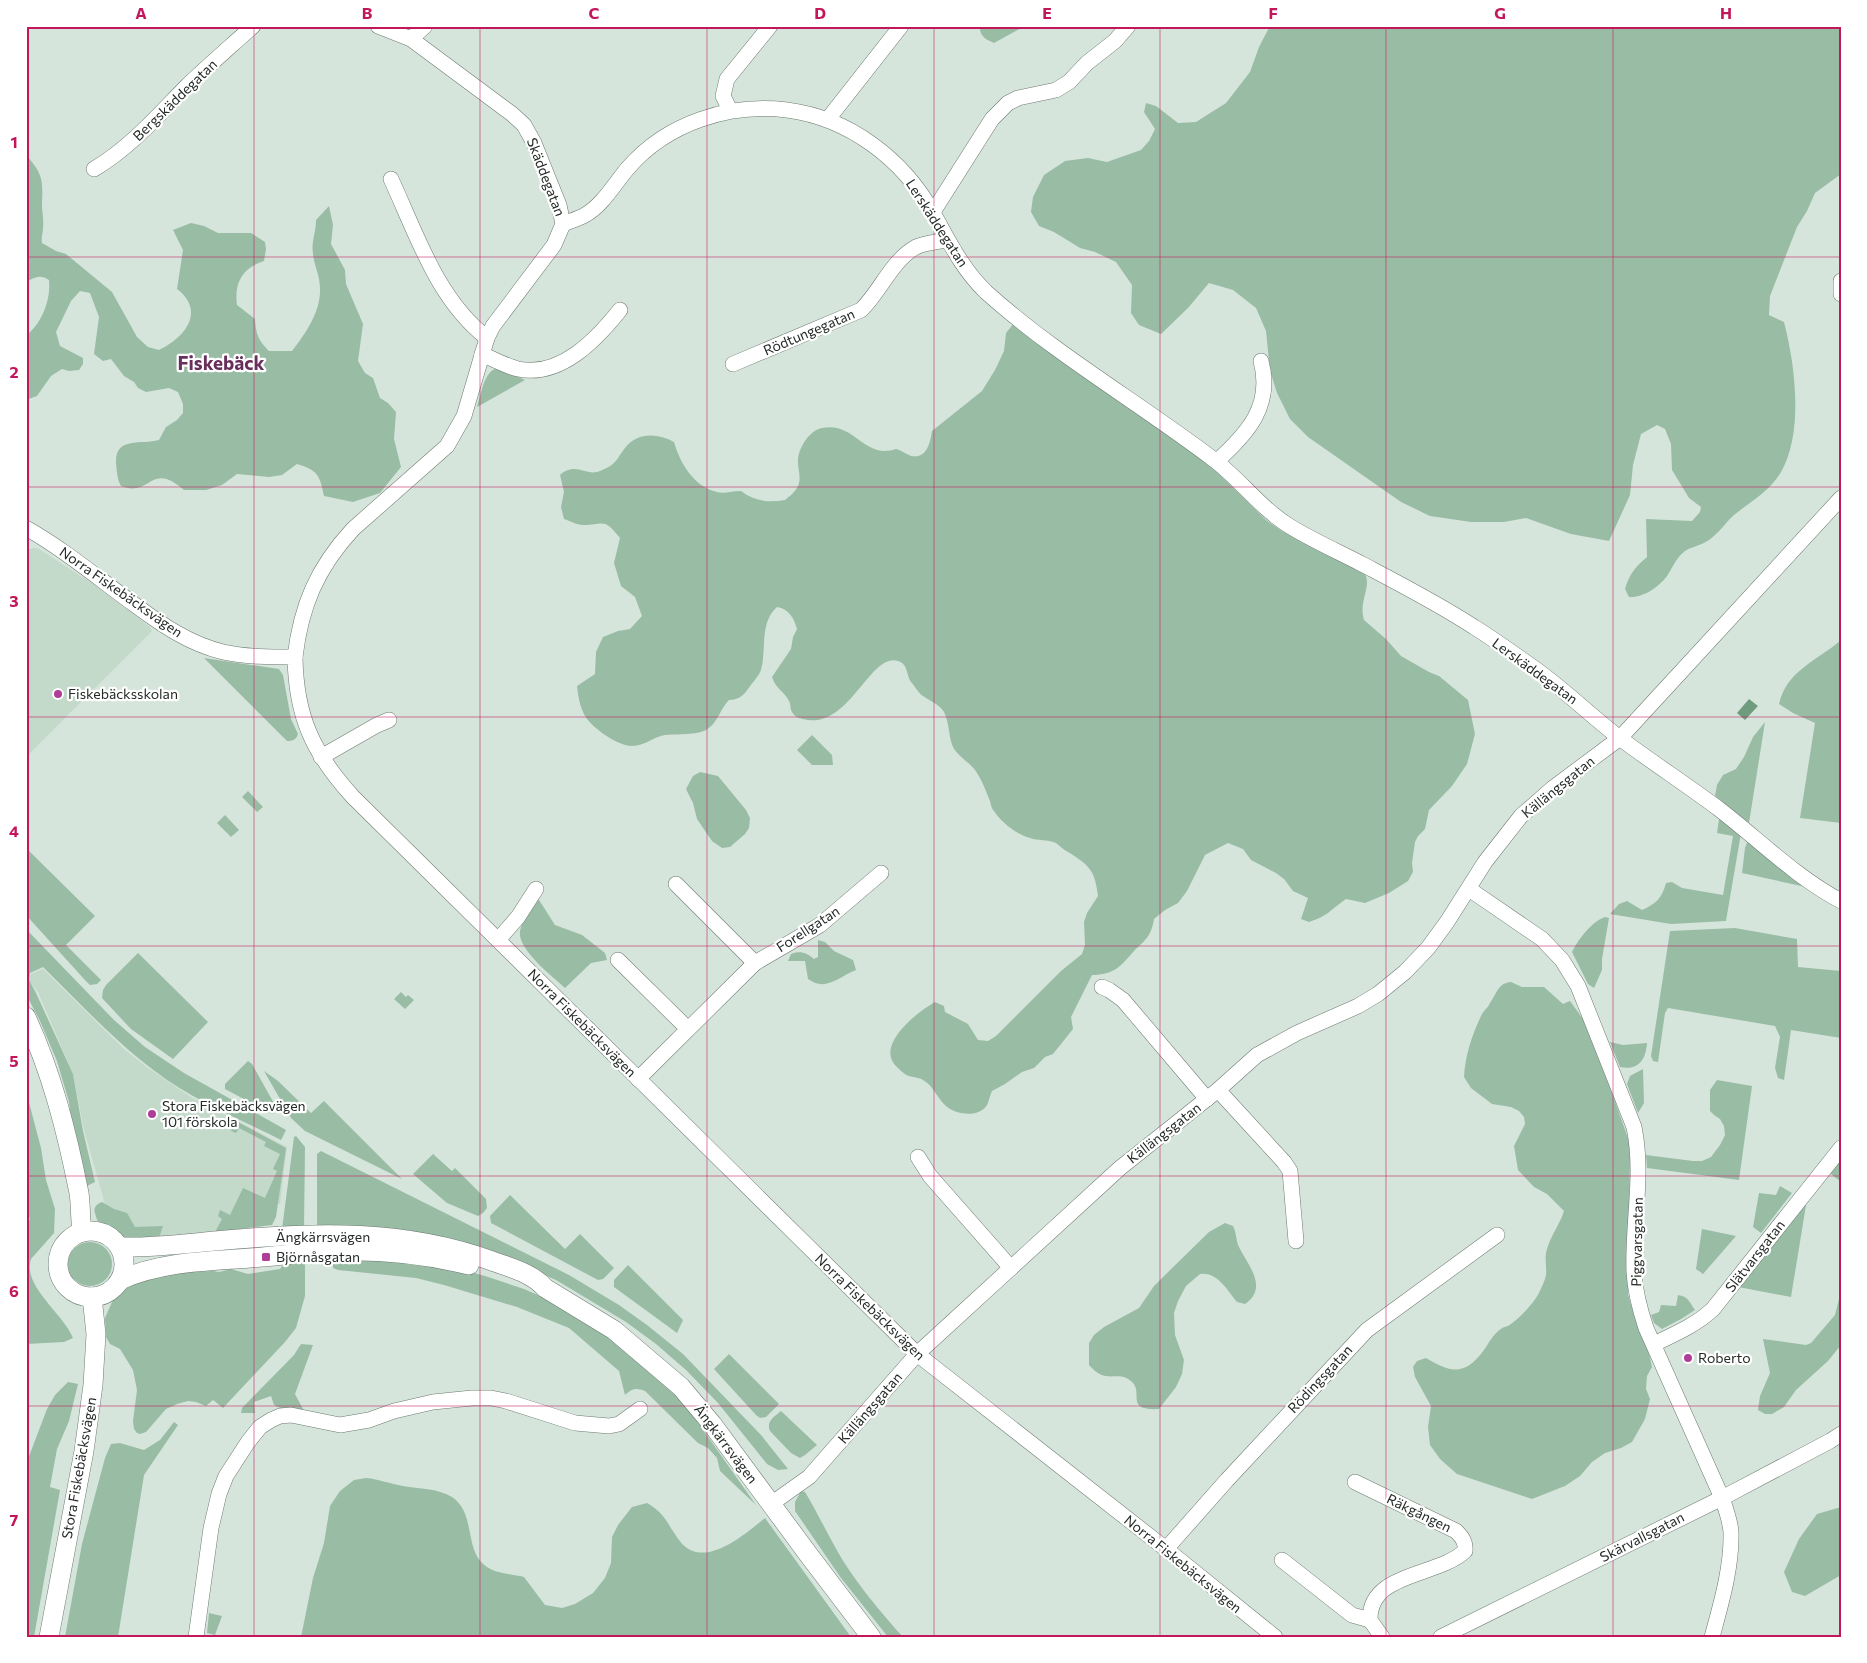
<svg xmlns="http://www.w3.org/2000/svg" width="1867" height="1663" font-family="Commissioner,sans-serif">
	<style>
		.built { fill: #c3d9ca }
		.green { fill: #99bca5 }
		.water { fill: #6f9c7f }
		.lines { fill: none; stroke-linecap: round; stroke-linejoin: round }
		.minor-casing { stroke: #6d7a71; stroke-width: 16 }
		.tertiary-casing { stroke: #6d7a71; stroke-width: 20 }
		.minor { stroke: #fff; stroke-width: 15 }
		.tertiary { stroke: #fff; stroke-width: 19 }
		.grid { fill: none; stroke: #c2185b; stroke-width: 1; stroke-opacity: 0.55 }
		.poi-dot { fill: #af3e99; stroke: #fff; stroke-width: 2 }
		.labels { text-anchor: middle; stroke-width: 4.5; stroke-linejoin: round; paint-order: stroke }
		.street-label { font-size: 14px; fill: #242a26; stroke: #fff }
		.poi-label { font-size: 14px; fill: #242a26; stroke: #fff; text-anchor: start }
		.district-label { font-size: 19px; font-weight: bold; fill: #682f5b; stroke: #fff }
		.neatline { fill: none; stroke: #c2185b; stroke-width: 2 }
		.grid-label { font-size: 16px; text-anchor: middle; font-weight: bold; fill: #c2185b }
	</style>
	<rect width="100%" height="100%" fill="#d6e5db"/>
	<!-- built -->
	<g class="built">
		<path d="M34,548L39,549L96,586L150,627L152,631L26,757V550Z"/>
		<path d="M43,969L125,1050L148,1068L191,1097L287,1147L280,1204L268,1203L221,1232L149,1239L108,1215L84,1130L73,1074L38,992L29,981L31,974Z"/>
	</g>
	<!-- green -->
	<g class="green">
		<path d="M980,26H1025L994,43C986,40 979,36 980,26Z"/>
		<path d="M1270,26H1841V174L1815,193L1807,211L1797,227L1770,296L1769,315L1784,322C1795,364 1804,432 1781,472C1770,491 1750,502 1734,515C1727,521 1722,529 1715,535C1711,539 1705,543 1699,545C1695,547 1689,548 1685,551C1676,558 1673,567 1667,576C1659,587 1643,598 1629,597L1625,589C1629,575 1635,567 1647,557L1646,519L1692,521L1700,512L1701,507L1689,498L1672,470L1671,444L1665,429L1657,425L1641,434L1633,465L1630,495L1609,541L1571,534L1526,518L1504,522H1471L1430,516L1401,502L1308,437L1290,419L1277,393L1270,371L1266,331L1256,308L1233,290L1209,283L1188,308L1161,334L1139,325L1131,313L1132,285L1116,262L1095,252L1080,248L1054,232L1039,226L1031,212L1033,197L1044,175L1065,161L1088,158L1107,162L1141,150L1149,141L1155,129L1144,112L1146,103L1156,106L1178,123L1196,122L1226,103L1250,72L1259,47Z"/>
		<path d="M26,155C43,174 43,180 42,204C42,212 44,220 43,228C43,233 41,237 42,243L56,251L66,254L112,292L137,337L148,347L159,350C185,338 206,311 177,289L183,250L173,230L191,223L204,226L218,233H251L265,242L266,249L264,261C242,268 234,283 237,305L255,319C256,334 258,340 269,351H292C306,333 321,311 320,288C320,276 314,265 313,254C311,241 316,233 316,220L329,206L333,225L331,244L345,270L346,284L363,324L358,361L365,373L373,378L380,398L388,403L396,412L394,439L401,467L380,493L353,502L324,496C320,476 318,470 297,464L282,475L269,477L237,474L222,485L206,490H184C150,460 151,498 121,486C117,479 117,472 116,463C115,436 141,445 159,440L166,427L177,420L183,413V404L178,392L169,388L146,392L138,388L134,382L124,376L111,359L103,361L94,354L99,317L90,293L80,291L71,301L56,332L60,346L83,358V364L79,370L69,371L62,369L51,376L37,396L26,400V336C42,323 51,300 49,280C40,274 35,277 26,282Z"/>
		<path d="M1014,323L1208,463L1266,520L1282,531L1364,572C1373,586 1358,601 1364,620L1386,639L1401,656L1429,672L1439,676L1468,700L1475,734L1467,764L1452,786L1429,810L1425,829L1418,836L1415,842L1412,863L1413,872L1408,881L1389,893L1365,903L1346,899C1330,910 1328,916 1309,922L1301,919L1308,898L1293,891L1284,879L1276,873L1251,860L1243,849L1228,843L1205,855L1187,891L1178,903L1165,910L1154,919C1151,937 1146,939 1134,951C1121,966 1114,975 1092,975L1071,1017L1073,1029L1053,1054L1045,1057L1034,1068L1022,1072L1005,1084L992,1091C990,1095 989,1101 987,1105C979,1118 956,1115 946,1106C938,1099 934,1088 926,1082C920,1077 916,1078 909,1076C905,1075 900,1070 897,1067C874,1046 917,1012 935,1002L944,1006L945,1012L968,1024L978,1040L988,1041L996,1036L1061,971L1082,954L1085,945L1084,922L1087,913L1098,896C1095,870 1089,865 1068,852C1064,850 1060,846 1056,843C1047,839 1038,841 1030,838C1017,835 1001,822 994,811C991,808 991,804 990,801C986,792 983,782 977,773C972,764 960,758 954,749C948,738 950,724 944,712C939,704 930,701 923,696C918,693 915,686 911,682C906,674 908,664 898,661C871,652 850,726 808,720C802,719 795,718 792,712C790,709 791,704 789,701C784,691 775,688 772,677L791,649L793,637L797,629C794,618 789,609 777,607C759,623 767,649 761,670C759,676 752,683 748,689C743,696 738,700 729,700C720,709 718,723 706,730C698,735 675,734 665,735C653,737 645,746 632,746C618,746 592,728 585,716C580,707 578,696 577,686L595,674L596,652L603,637L618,631L630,629L642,616L635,597L621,586L614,563L620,538C604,518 606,524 583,525C577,525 570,521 564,519L561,507L564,492L560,475C576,461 586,477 600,471C617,464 615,461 625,448C637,432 658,433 674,442C680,463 694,487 717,492C723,494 733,491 741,491C754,501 769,503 785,500C790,496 796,491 798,486C802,477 797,468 798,459C799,447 810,430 822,428C855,421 864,460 896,449C901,450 906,454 911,456C927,459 930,443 932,431L982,391L995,370L1004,351L1006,333Z"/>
		<path d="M498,368L525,380L477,407C481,395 484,370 498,368Z"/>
		<path d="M1841,640V823L1800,818L1815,723L1793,713L1779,704C1787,670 1817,661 1841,640Z"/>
		<path d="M204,658L279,669L283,675L291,719L298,734C296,740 293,741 287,741Z"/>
		<path d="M1765,722L1749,823L1715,796L1717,785L1723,775L1736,769L1744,757L1753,737Z"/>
		<path d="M812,735L832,755L833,765H812L797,750Z"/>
		<path d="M700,772L718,776L746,810L750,818L749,828L745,834L730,847L722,848L712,841L697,819L693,803L686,789L693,776Z"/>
		<path d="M248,791L263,807L257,812L242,797Z"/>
		<path d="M225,815L239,830L231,837L217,823Z"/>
		<path d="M1719,819L1741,833L1726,921L1671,924L1610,914L1619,904L1627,901L1642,910C1656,904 1662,898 1666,883L1672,882L1682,888L1723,895L1733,836L1717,833Z"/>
		<path d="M1748,840L1806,887L1742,873L1745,848Z"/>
		<path d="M26,848L95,916L66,945L101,980L97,984L90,985L84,979L26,915Z"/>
		<path d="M539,900L555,925L582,935L605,953L607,960L591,963L565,988C552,976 517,949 520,931C522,921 529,911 533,902Z"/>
		<path d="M1605,917L1609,918L1602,959V970L1594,988L1588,984L1572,952C1578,940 1592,921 1605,917Z"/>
		<path d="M1735,928L1797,939L1798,967L1841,971V1038L1791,1030L1784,1080L1778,1078L1775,1068L1780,1037L1775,1026L1668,1008L1665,1013L1658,1062L1653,1061L1651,1056L1670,931Z"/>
		<path d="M26,929L114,1020L145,1047L184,1073L286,1130L281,1140C252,1125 221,1112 193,1096C135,1064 90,1013 43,967L30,973L29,980L36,993L73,1074L83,1131L95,1182L87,1186L72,1132L69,1102L57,1061L40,1021L26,994Z"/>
		<path d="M818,940L825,942L834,951L853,960L856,970C838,977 826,992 808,979L805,961H788L791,954C800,950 807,953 814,959L818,957Z"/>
		<path d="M138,953L208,1022L173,1059L131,1029L102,998L103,990L106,985Z"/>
		<path d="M1511,982L1522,987H1544L1563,1004L1570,1001L1583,1019L1612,1093L1629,1141L1630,1159L1628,1294C1634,1319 1648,1342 1652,1367L1647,1376L1646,1389L1650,1399L1645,1419L1632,1442L1621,1448L1605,1453L1592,1462L1580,1476L1565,1486L1532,1499L1457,1474L1440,1459L1430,1445L1428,1427L1431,1406L1415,1377L1413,1367L1417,1361L1426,1358C1451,1373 1465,1376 1484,1350C1489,1343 1493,1334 1501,1329C1503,1327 1505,1327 1508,1326C1517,1321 1534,1303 1539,1293C1541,1288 1545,1281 1546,1275C1547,1267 1544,1258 1547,1249C1551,1235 1560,1224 1564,1211L1547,1194L1534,1187L1518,1170L1514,1146L1525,1124L1524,1117L1519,1111L1511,1107L1492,1104L1471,1088L1464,1077C1465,1056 1472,1035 1481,1016C1483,1011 1488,1008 1490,1003C1497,993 1498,983 1511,982Z"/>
		<path d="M401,992L406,997L408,995L414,1000L405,1009L394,999Z"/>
		<path d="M1610,1042L1623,1045L1647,1043C1646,1059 1639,1071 1620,1067Z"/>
		<path d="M248,1061L252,1064L276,1107L274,1113L272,1114L225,1089V1084Z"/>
		<path d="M1643,1069L1644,1103L1638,1113L1627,1084L1630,1076Z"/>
		<path d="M264,1071L278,1081L311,1113L324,1101L402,1179L305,1131L291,1118Z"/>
		<path d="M1717,1080L1752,1086L1739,1180L1647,1168L1646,1155L1693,1161H1702L1711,1157L1720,1145L1725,1135L1724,1126L1720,1119L1714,1115L1710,1111V1090Z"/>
		<path d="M26,1091L41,1148L46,1180L55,1209L54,1233L31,1259C22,1286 63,1313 73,1338L64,1342L26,1344V1221L30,1220L26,1206Z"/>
		<path d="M236,1121L286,1148L276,1217L272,1225L215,1232L222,1219L218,1216L220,1210L230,1215L243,1188L265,1198L277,1171L273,1169L280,1154L264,1146L266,1142L239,1128L236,1133L231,1131Z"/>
		<path d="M296,1136L305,1147L304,1229H282L294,1137Z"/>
		<path d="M321,1151L569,1275L619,1305L647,1325L683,1354L761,1435L788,1469L778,1470L767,1464L718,1403L686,1370L656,1344L626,1322L556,1280L509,1260L317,1228V1154Z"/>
		<path d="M1841,1151V1182L1826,1170Z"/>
		<path d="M433,1154L452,1171L455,1168L486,1199L487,1208L483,1213L478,1216L447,1203L413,1174Z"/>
		<path d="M1780,1186L1792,1193L1761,1233L1753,1227L1759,1193L1776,1195Z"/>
		<path d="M1808,1193L1791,1297L1733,1286Z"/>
		<path d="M510,1195L565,1249L580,1234L614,1268L603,1279L598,1280L491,1223L490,1216Z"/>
		<path d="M102,1202L114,1209L127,1213L135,1227L163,1226L158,1241C137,1240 100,1240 95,1213C93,1207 97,1204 102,1202Z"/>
		<path d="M1225,1223L1233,1226C1236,1232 1236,1238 1238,1245C1246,1263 1270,1287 1245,1304L1237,1302C1228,1291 1217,1271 1200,1274L1186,1286L1178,1301L1174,1313L1175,1335L1184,1360L1182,1374L1176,1387L1159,1409C1123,1411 1145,1392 1131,1381C1117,1369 1107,1386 1089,1365V1343L1094,1335L1104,1327L1139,1308L1154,1286L1163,1277L1209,1232Z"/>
		<path d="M1702,1229L1736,1236L1703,1274L1696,1269Z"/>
		<circle cx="90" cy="1264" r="22"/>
		<path d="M333,1255L438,1263L485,1276L524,1289L559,1304L590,1322L657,1375L694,1417L756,1505L720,1471L717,1458L708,1448L698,1443L645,1391C636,1388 633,1388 625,1395L619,1371L569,1328L517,1307L444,1285L416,1278L338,1270L333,1268Z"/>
		<path d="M305,1259V1296L296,1328L285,1342L223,1408L213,1400L206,1406L196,1402L188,1401L177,1404L166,1409L146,1432L140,1434L137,1433L134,1429L133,1421L137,1390L133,1370L120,1349L110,1344L106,1337L105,1318L112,1302L123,1290L158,1273L203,1269L219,1272L231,1269L248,1274L280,1269L285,1262Z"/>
		<path d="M628,1265L683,1320L677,1333L614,1287V1280Z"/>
		<path d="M1841,1291V1345L1828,1361L1796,1390L1784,1407L1772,1414H1765L1758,1410L1760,1396L1770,1373L1763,1339L1806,1345L1811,1343L1835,1315Z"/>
		<path d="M1678,1295C1688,1296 1690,1303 1695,1310L1681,1319L1662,1329L1654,1323L1651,1315L1659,1312L1661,1305L1676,1306Z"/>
		<path d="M301,1344L313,1345L295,1394L304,1411L280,1408L274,1405L271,1396L254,1402L255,1413H241L242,1408L294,1355Z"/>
		<path d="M729,1354L779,1404L766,1417L760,1418L756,1415L714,1369Z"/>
		<path d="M68,1382L78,1384L69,1421L57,1449L50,1487L60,1490L34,1637H26V1474L29,1471L28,1459L47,1409L55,1395Z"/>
		<path d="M781,1411L817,1445L805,1455L800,1458L791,1453L770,1431C766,1421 774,1417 781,1411Z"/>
		<path d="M174,1422L178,1425L144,1475L118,1637H65L82,1544L105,1458L111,1444L120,1443L144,1450L160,1440Z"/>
		<path d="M366,1478C379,1479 390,1484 403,1486C419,1489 437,1488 452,1497C477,1514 463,1551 487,1567C497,1574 513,1574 524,1577L545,1605L562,1608L575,1604L593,1593L605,1578L611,1563L612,1537L618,1525L632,1507L647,1503C666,1514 667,1524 679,1540C702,1572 744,1535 765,1518L851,1637H301L313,1578L324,1543L330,1506L340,1491L354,1480Z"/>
		<path d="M801,1491L805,1492C817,1512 827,1533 839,1554C854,1580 882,1614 903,1637H888L841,1578L795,1511V1502Z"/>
		<path d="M1841,1507V1575L1805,1596L1792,1592L1784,1572L1799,1539L1817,1514Z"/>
		<path d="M209,1613L222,1616L215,1635L207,1633Z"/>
	</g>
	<!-- water -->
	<path class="water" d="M1749,699L1758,706L1745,720L1737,713Z"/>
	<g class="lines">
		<!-- minor casing -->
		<g class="minor-casing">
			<g id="minor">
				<path d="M411,39L425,26"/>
				<path d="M730,110L723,96L727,79L770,26"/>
				<path d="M828,119L901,26"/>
				<path d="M94,169C131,147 158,115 188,85C209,65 231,46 253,26"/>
				<path d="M391,179C417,235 437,299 487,338"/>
				<path d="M933,212L992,119L1008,103L1018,98L1056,90L1069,82L1087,63L1115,41L1128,26"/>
				<path d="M563,224C570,221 578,219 585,215C603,205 615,183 628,168C667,123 729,103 787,110C849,118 903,159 933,213C949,241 962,269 986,292C1056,355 1138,402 1213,459C1241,480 1261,509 1291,527C1314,541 1339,552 1362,564C1400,584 1439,604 1474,627C1495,640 1514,654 1534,668C1565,690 1591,716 1621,739C1653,763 1687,785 1719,809C1758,839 1797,878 1841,901"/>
				<path d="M1841,281V294"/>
				<path d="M482,354C493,359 506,366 518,369C560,378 596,340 620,310"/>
				<path d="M733,364L861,310C880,292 892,260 916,247C924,243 937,242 946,240"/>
				<path d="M1217,461C1247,434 1273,406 1261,361"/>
				<path d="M26,528C65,550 99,579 135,605C162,625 190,644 223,652C246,657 271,657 295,657C296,717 313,753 353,797L917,1354L1166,1549L1275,1637"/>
				<path d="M295,657C301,606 317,568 353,529L447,446L464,416L487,338L493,326L554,245L563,224L559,205L534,143L524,125L512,114L411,39L378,26"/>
				<path d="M321,757L377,725L389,720"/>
				<path d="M676,884L755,963"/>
				<path d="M1469,889L1542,939L1562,960L1578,986L1634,1127C1644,1175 1632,1223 1634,1272C1635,1291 1640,1310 1646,1328L1722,1498C1726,1509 1730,1520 1731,1532C1732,1567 1721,1604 1712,1637"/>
				<path d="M498,940L518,917L536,889"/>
				<path d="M618,960L688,1029"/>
				<path d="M1102,987L1109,990L1123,1000L1207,1099"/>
				<path d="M638,1079L755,963L820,925L881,873"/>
				<path d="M1218,1090L1284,1162L1290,1171L1296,1241"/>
				<path d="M918,1157L930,1176L1011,1268"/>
				<path d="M1654,1344C1675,1334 1696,1325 1713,1309L1841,1148"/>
				<path d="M1355,1482L1456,1531C1462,1537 1466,1542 1465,1551C1437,1577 1369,1572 1370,1620L1382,1637"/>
				<path d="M771,1504L809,1477L917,1354L1120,1168L1218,1090L1257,1055L1297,1033L1358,1006L1378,994L1405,972L1428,948L1447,922L1485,862L1521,816L1553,788L1620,738L1841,498"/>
				<path d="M1166,1549L1227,1480L1367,1330L1497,1235"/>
				<path d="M1282,1560L1352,1615L1370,1620"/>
				<path d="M196,1637L211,1528L219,1494L226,1476L248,1442L260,1427L271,1420L280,1416L291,1415L340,1425L369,1420L394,1411L433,1402L472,1398H491L506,1401L575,1423L609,1426L619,1424L640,1409"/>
				<path d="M1441,1637L1722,1498L1830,1441L1841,1434"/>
			</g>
		</g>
		<!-- tertiary casing -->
		<g class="tertiary-casing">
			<g id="tertiary">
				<path d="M26,1017C52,1073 67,1133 79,1193C81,1206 80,1219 82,1231"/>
				<circle cx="91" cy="1264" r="33"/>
				<path d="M120,1247C155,1248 190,1243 226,1240C316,1232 405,1229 492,1261C511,1268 532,1273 545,1288L614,1330L681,1387L712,1424L808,1554L871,1637"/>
				<path d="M120,1280C160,1262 206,1261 250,1258C280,1256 310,1251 341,1251C383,1250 427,1255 469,1265"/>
				<path d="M49,1637L84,1451L93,1385L96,1334L92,1297"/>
			</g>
		</g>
		<!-- minor -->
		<use href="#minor" class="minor"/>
		<!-- tertiary -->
		<use href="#tertiary" class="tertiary"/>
	</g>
	<!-- grid -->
	<path class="grid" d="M254,26V1637M480,26V1637M707,26V1637M934,26V1637M1160,26V1637M1386,26V1637M1613,26V1637M26,257H1841M26,487H1841M26,717H1841M26,946H1841M26,1176H1841M26,1406H1841"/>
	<!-- markers -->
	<g class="poi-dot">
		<circle cx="58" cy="694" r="5"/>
		<circle cx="152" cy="1114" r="5"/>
		<rect x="261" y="1252" width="10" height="10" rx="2.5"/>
		<circle cx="1688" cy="1358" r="5"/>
	</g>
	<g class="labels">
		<!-- street labels -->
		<g class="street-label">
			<text transform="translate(175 100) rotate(-44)" y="5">Bergskäddegatan</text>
			<text transform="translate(546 177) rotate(69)" y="5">Skäddegatan</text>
			<text transform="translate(937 223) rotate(57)" y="5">Lerskäddegatan</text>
			<text transform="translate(809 332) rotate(-23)" y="5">Rödtungegatan</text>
			<text transform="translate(121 592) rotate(35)" y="5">Norra Fiskebäcksvägen</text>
			<text transform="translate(1535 671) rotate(36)" y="5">Lerskäddegatan</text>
			<text transform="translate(1558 787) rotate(-39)" y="5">Källängsgatan</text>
			<text transform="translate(808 929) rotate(-33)" y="5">Forellgatan</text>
			<text transform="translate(582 1023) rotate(45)" y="5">Norra Fiskebäcksvägen</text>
			<text transform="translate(1164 1133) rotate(-38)" y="5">Källängsgatan</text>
			<text x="323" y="1242">Ängkärrsvägen</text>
			<text transform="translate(1637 1242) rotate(-89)" y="5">Piggvarsgatan</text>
			<text transform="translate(1755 1256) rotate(-52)" y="5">Slätvarsgatan</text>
			<text transform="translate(870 1307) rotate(44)" y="5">Norra Fiskebäcksvägen</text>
			<text transform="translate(1320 1379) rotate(-47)" y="5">Rödingsgatan</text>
			<text transform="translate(870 1408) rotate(-49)" y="5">Källängsgatan</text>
			<text transform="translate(726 1444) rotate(53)" y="5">Ängkärrsvägen</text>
			<text transform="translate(79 1468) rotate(-80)" y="5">Stora Fiskebäcksvägen</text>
			<text transform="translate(1419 1513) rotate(26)" y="5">Räkgången</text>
			<text transform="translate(1642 1537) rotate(-27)" y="5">Skärvallsgatan</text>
			<text transform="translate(1183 1564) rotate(39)" y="5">Norra Fiskebäcksvägen</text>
		</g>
		<!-- poi labels -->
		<g class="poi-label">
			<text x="68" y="699">Fiskebäcksskolan</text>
			<text x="162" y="1111">Stora Fiskebäcksvägen<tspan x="162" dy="16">101 förskola</tspan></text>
			<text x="276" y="1262">Björnåsgatan</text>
			<text x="1698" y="1363">Roberto</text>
		</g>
		<!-- district labels -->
		<g class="district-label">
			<text x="221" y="370">Fiskebäck</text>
		</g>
	</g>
	<!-- border -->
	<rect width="1867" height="1663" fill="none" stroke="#ffffff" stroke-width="55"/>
	<rect x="28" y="28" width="1812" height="1608" class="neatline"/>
	<g class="grid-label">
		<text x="141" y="19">A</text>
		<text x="367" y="19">B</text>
		<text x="594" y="19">C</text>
		<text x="820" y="19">D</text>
		<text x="1047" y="19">E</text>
		<text x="1273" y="19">F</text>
		<text x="1500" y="19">G</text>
		<text x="1726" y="19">H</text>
		<text x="14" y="148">1</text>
		<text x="14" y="378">2</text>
		<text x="14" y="607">3</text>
		<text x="14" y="837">4</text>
		<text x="14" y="1067">5</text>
		<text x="14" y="1297">6</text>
		<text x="14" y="1526">7</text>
	</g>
</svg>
